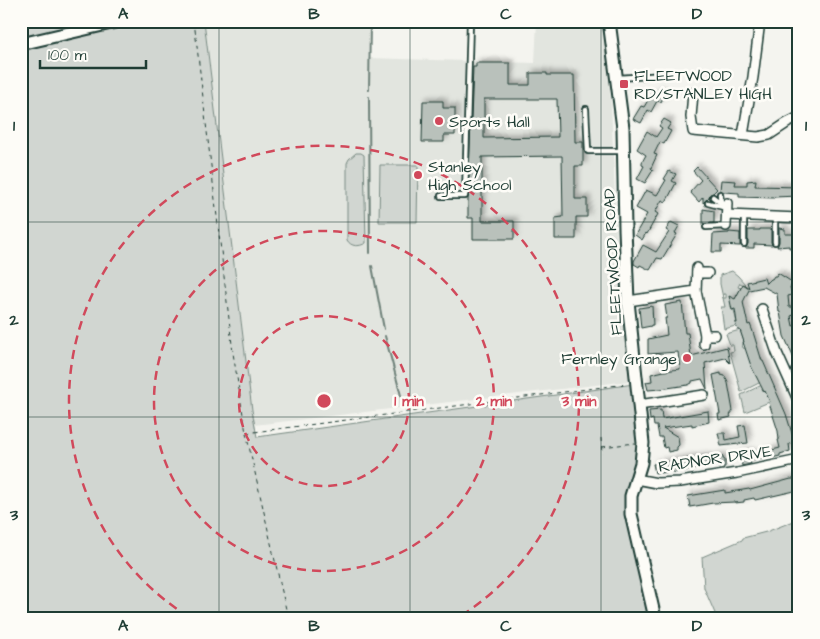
<svg xmlns="http://www.w3.org/2000/svg" width="820" height="639" font-family="'Architects Daughter',sans-serif">
	<style>
		.built { fill: #e2e5df }
		.green { fill: #d1d6d1; stroke: #788a82 }
		.lines { fill: none; stroke-linecap: round; stroke-linejoin: round }
		.stream { stroke: #6e8179; stroke-width: 2 }
		.building { fill: #b9c1bb; stroke: #1f3d34; fill-rule: evenodd; filter: url(#shadow) }
		.lane-casing { stroke: #1f3d34; stroke-width: 8 }
		.street-casing { stroke: #1f3d34; stroke-width: 12 }
		.secondary-casing { stroke: #1f3d34; stroke-width: 15 }
		.path { stroke: #1f3d34; stroke-width: 1; stroke-dasharray: 4 4; stroke-linecap: butt }
		.lane { stroke: #fdfcf7; stroke-width: 4.5 }
		.street { stroke: #fdfcf7; stroke-width: 9 }
		.secondary { stroke: #fdfcf7; stroke-width: 11 }
		.grid { fill: none; stroke: #1f3d34; stroke-width: 1; stroke-opacity: 0.55 }
		.ring { fill: none; stroke: #d1495b; stroke-width: 2.5; stroke-dasharray: 9 6 }
		.poi-dot { fill: #d1495b; stroke: #fdfcf7; stroke-width: 2 }
		.labels { text-anchor: middle; stroke-width: 5; stroke-linejoin: round; paint-order: stroke }
		.poi-label { font-size: 16px; fill: #1f3d34; stroke: #fdfcf7; text-anchor: start }
		.street-label { font-size: 16px; fill: #1f3d34; stroke: #fdfcf7 }
		.centre { fill: #d1495b; stroke: #fdfcf7; stroke-width: 2.5 }
		.ring-label { font-size: 15px; text-anchor: middle; font-weight: bold; fill: #d1495b; stroke: #fdfcf7; stroke-width: 5; stroke-linejoin: round; paint-order: stroke }
		.neatline { fill: none; stroke: #1f3d34; stroke-width: 2 }
		.grid-label { font-size: 16px; text-anchor: middle; font-weight: bold; fill: #1f3d34 }
	</style>
	<defs>
		<filter id="shadow"><feDropShadow dx="3.5" dy="-3.5" stdDeviation="2.5" flood-color="#0004"/></filter>
	</defs>
	<rect width="100%" height="100%" fill="#f4f4ef"/>
	<filter id="ink" filterUnits="userSpaceOnUse"><feTurbulence type="fractalNoise" baseFrequency=".02" numOctaves="2"/><feDisplacementMap in="SourceGraphic" scale="10" xChannelSelector="R" yChannelSelector="G"/><feConvolveMatrix kernelMatrix="1 2 1 2 8 2 1 2 1" color-interpolation-filters="sRGB"/></filter>
	<g filter="url(#ink)">
		<!-- built -->
		<path class="built" d="M204,21H369L368,58L535,63L537,21H602L610,78L618,272L629,381L254,425Z"/>
		<!-- green -->
		<g class="green">
			<path d="M21,21H100L21,39Z"/>
			<path d="M136,21H204L252,410L257,437L634,384L639,442L637,464L628,495L651,618H21V47Z"/>
			<path d="M356,153H361L364,155L366,243C359,247 351,247 347,240V163L349,159Z"/>
			<path d="M380,165H418L417,222H379Z"/>
			<path d="M732,271L738,276L745,284L744,285L740,283L738,287L741,288L731,307L732,310H734L737,323H735L736,326L724,329L721,307H725L723,298H726V294H723V298L720,284V275Z"/>
			<path d="M740,330L744,342L743,343V345H742L743,348L747,349C750,359 753,375 761,382L741,392L730,352L734,351L733,345H730L726,334Z"/>
			<path d="M762,385L764,392L765,391L774,400L745,412L741,395Z"/>
			<path d="M799,519V618H717L704,588L702,557L742,540L743,538L766,532Z"/>
		</g>
		<g class="lines">
			<!-- stream -->
			<g class="stream">
				<path d="M369,90L370,21"/>
				<path d="M369,97L370,253"/>
				<path d="M372,266L384,329"/>
				<path d="M385,336L403,403"/>
			</g>
		</g>
		<!-- building -->
		<g class="building">
			<path d="M476,63H510V85H530V73H547V75H574L575,142H583V166H575V199H587V217H576V239H555V218L563,217L562,156L482,157V221H514V239H473V218H468V198L473,67H476ZM484,99H557L558,137L484,138Z"/>
			<path d="M658,90L665,94L661,102L657,101L651,112L648,110L641,123L633,119L641,106L644,107L651,95L654,96Z"/>
			<path d="M423,101H443V108H455V135H444V142H422Z"/>
			<path d="M664,119L671,123L667,129L671,131L664,144L660,142L654,154L657,155L651,168L653,170L645,183L637,179L644,166L642,165V162L646,155L637,149L647,131L656,137L662,128L659,126Z"/>
			<path d="M697,167L717,189L713,193L710,194L709,197L703,203V197L699,202L690,192L701,180L693,171Z"/>
			<path d="M669,171L676,174L672,181L676,183L666,202L662,200L655,212L658,214L647,234L646,233L642,240L635,235L647,214L636,208L646,190L657,195L666,180L664,179Z"/>
			<path d="M721,180L736,181L735,185H747V181L756,180L755,186L799,187V196L774,197V198L739,197V193L724,192L720,190Z"/>
			<path d="M703,209L714,211V223L703,224Z"/>
			<path d="M671,222L679,226L675,233L677,234L662,259L657,258L650,270L640,265L639,267L634,264V261L643,245L656,252L669,232L666,230Z"/>
			<path d="M779,228L785,229V234H799V247L789,248V246L777,247L779,242Z"/>
			<path d="M760,229H771V242L772,245L754,244V248H745L748,244V230H760Z"/>
			<path d="M729,232L740,233V246L721,245V252H712L713,234L729,233Z"/>
			<path d="M778,273L795,284L790,287L792,295L788,296L789,307H793L794,315L791,316L793,326L796,325L799,334V370L784,336L780,312H779L777,294L764,287L749,290L743,302L748,325L750,324L753,332L762,361H763L786,414L795,443L789,444L790,451L780,454V456L763,460L761,453L780,448L778,440H779L778,431L769,403L770,402L765,391L764,392L751,366L743,342H744L740,330H738L735,323H737L735,309L732,310L729,296L735,299L743,284L749,288L747,282L764,278L766,284L771,279H772L774,276H776Z"/>
			<path d="M682,302L685,333H688L691,356L727,347L730,363L725,358L705,363L707,389L702,379L692,381V383L688,385L660,389L648,390L646,382L652,381L651,374L664,371L680,369L678,352L648,354V339L667,335L665,318H667L665,305Z"/>
			<path d="M652,306L653,325H651V326L641,328L639,308Z"/>
			<path d="M721,373V375L725,376L728,383L733,411L730,415L731,417L719,420L718,414H720L713,375Z"/>
			<path d="M661,410L662,419L708,411L709,422L692,426V424L663,428L678,437L679,445L677,447V450L668,452L667,447L664,448L662,437H659L657,426H654L653,419L650,420L649,411Z"/>
			<path d="M745,425L748,443L721,446L718,433H725L726,440L740,437L738,426Z"/>
			<path d="M750,452V454L761,452L762,458L750,461L751,464L742,466L740,453Z"/>
			<path d="M706,456V459L723,456V459H725V467L719,468L718,464L706,465L695,468V469L673,473V471L660,473L659,472L655,473L653,464Z"/>
			<path d="M791,479H799V490L755,500L754,498L744,500V502L735,503V502L713,503L690,507L688,496L725,490V493L749,489L750,490Z"/>
		</g>
		<g class="lines">
			<!-- lane casing -->
			<g class="lane-casing">
				<g id="lane">
					<path d="M618,78L665,75"/>
					<path d="M586,109L588,151H622"/>
					<path d="M720,194L721,203"/>
					<path d="M441,196H465L470,21"/>
					<path d="M713,197L721,203H727"/>
					<path d="M708,203L727,208"/>
					<path d="M744,216V244"/>
					<path d="M706,227L726,226"/>
					<path d="M775,242V217"/>
				</g>
			</g>
			<!-- street casing -->
			<g class="street-casing">
				<g id="street">
					<path d="M693,93L691,117L693,131L758,137L769,135L787,123L799,117"/>
					<path d="M743,135L753,77L760,21"/>
					<path d="M727,215L799,218"/>
					<path d="M726,226L727,203"/>
					<path d="M697,268L696,291L705,335L704,344"/>
					<path d="M697,273H708"/>
					<path d="M628,301L696,291"/>
					<path d="M762,309L777,353L799,402"/>
					<path d="M705,335H715"/>
					<path d="M639,405L704,395"/>
					<path d="M636,479L657,483L680,482L737,473L799,460"/>
				</g>
			</g>
			<!-- secondary casing -->
			<g class="secondary-casing">
				<g id="secondary">
					<path d="M609,21L623,128L625,229L628,301L643,443L641,463L631,496V514L655,618"/>
					<path d="M21,44L120,21"/>
				</g>
			</g>
			<!-- path -->
			<g class="path">
				<path d="M194,21L233,353L246,433L626,384"/>
				<path d="M246,433L288,618"/>
				<path d="M601,438L602,454"/>
				<path d="M602,447L635,443"/>
			</g>
			<!-- lane -->
			<use href="#lane" class="lane"/>
			<!-- street -->
			<use href="#street" class="street"/>
			<!-- secondary -->
			<use href="#secondary" class="secondary"/>
		</g>
	</g>
	<!-- grid -->
	<path class="grid" d="M219,21V618M410,21V618M601,21V618M21,222H799M21,417H799"/>
	<!-- distance rings -->
	<g class="ring">
		<circle cx="324" cy="401" r="85"/>
		<circle cx="324" cy="401" r="170"/>
		<path d="M189 617A255 255 0 1 1 459 617"/>
	</g>
	<!-- markers -->
	<g class="poi-dot">
		<rect x="619" y="79" width="10" height="10" rx="2.5"/>
		<circle cx="439" cy="121" r="5"/>
		<circle cx="418" cy="175" r="5"/>
		<circle cx="687" cy="358" r="5"/>
	</g>
	<g class="labels">
		<!-- poi labels -->
		<g class="poi-label">
			<text x="634" y="81">FLEETWOOD<tspan x="634" dy="18">RD/STANLEY HIGH</tspan></text>
			<text x="449" y="127">Sports Hall</text>
			<text x="428" y="172">Stanley<tspan x="428" dy="18">High School</tspan></text>
			<text x="677" y="364" text-anchor="end">Fernley Grange</text>
		</g>
		<!-- street labels -->
		<g class="street-label">
			<text transform="translate(612 262) rotate(-93)" y="6">FLEETWOOD ROAD</text>
			<text transform="translate(715 458) rotate(-8)" y="6">RADNOR DRIVE</text>
		</g>
	</g>
	<circle cx="324" cy="401" r="8" class="centre"/>
	<g class="ring-label">
		<text x="409" y="406">1 min</text>
		<text x="494" y="406">2 min</text>
		<text x="579" y="406">3 min</text>
	</g>
	<!-- margin -->
	<rect width="820" height="639" fill="none" stroke="#fdfcf7" stroke-width="55"/>
	<!-- scale -->
	<path d="M40 60v8h106v-8" fill="none" stroke="#1f3d34" stroke-width="2.5"/>
	<text x="48" y="60" font-size="15" fill="#1f3d34" stroke="#fdfcf7" stroke-width="4" paint-order="stroke">100 m</text>
	<rect x="28" y="28" width="764" height="584" class="neatline"/>
	<g class="grid-label">
		<text x="123" y="19">A</text>
		<text x="314" y="19">B</text>
		<text x="506" y="19">C</text>
		<text x="697" y="19">D</text>
		<text x="14" y="131">1</text>
		<text x="806" y="131">1</text>
		<text x="14" y="325">2</text>
		<text x="806" y="325">2</text>
		<text x="14" y="520">3</text>
		<text x="806" y="520">3</text>
		<text x="123" y="631">A</text>
		<text x="314" y="631">B</text>
		<text x="506" y="631">C</text>
		<text x="697" y="631">D</text>
	</g>
</svg>
